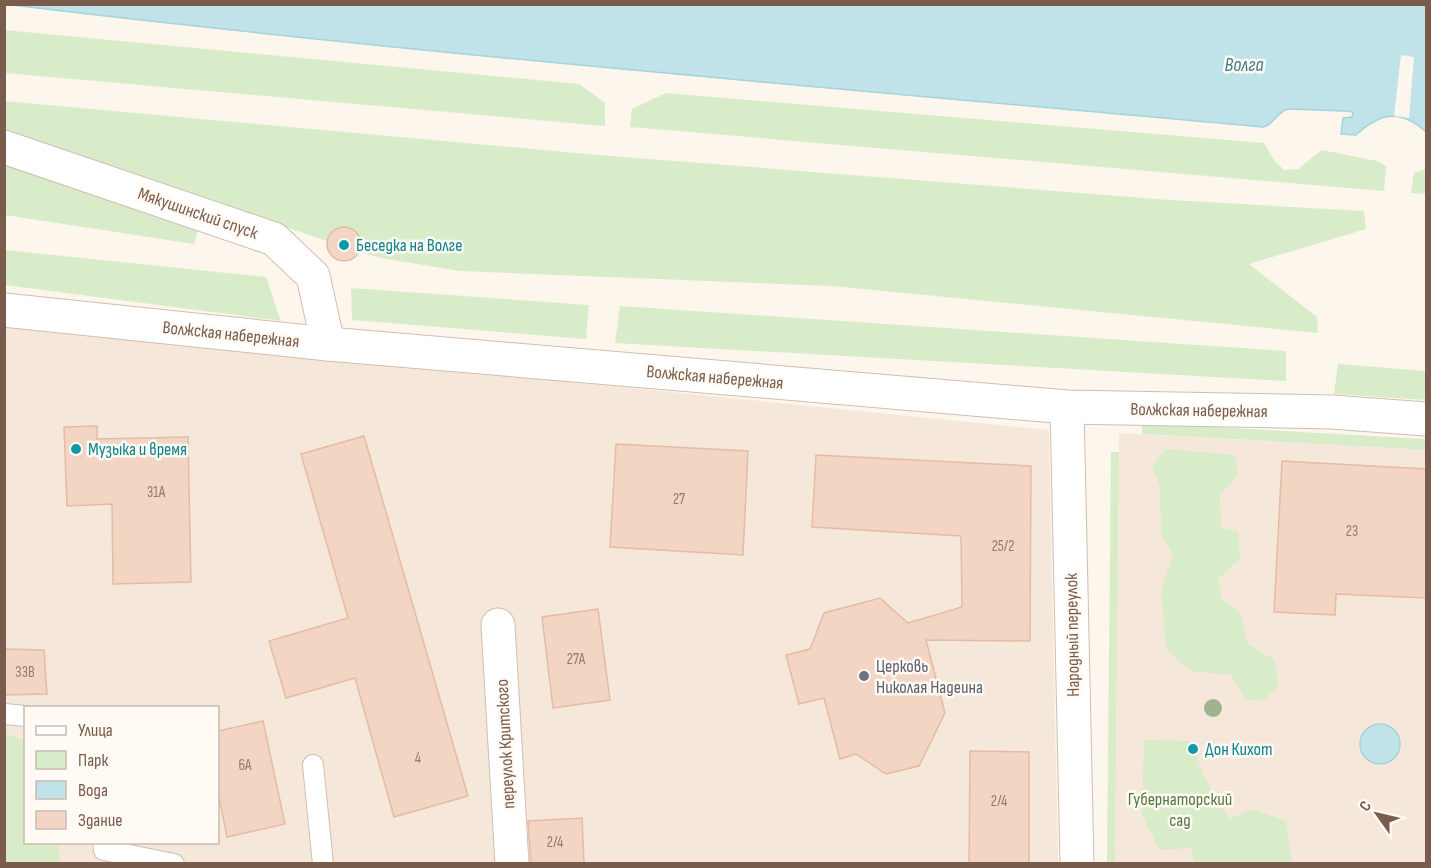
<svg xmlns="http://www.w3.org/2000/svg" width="1431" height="868" font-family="'Sofia Sans Condensed',sans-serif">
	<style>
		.residential { fill: #f5e8da; fill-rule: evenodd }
		.green { fill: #d8ecc9 }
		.water { fill: #bfe3e8; stroke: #a5d3da; stroke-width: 1.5 }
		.pier { fill: #fdf6ec }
		.building { fill: #f3d5c3; stroke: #e6bba3; stroke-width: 1.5 }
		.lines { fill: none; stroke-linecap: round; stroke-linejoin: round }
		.lane-casing { stroke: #d1beb0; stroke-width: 22 }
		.street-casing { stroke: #d1beb0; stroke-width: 35 }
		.lane { stroke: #fff; stroke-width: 20 }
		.street { stroke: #fff; stroke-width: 33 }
		.tree { fill: #a0b28e }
		.culture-dot { fill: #0f9aa8; stroke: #fffaf3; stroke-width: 2 }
		.worship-dot { fill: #6b7280; stroke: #fffaf3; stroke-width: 2 }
		.labels { text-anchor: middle; stroke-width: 5; stroke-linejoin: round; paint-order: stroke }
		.number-label { font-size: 15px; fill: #987a6a }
		.street-label { font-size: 18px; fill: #7a5c4d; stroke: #fffaf3 }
		.culture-label { font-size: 18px; fill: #0d838f; stroke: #fffaf3; text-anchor: start }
		.worship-label { font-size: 18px; fill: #5b616d; stroke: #fffaf3; text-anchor: start }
		.park-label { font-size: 18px; fill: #537a41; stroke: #fffaf3 }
		.water-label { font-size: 20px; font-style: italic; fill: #437c86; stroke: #fffaf3 }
	</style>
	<rect width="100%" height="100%" fill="#fdf6ec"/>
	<!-- residential -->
	<g class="residential">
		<path d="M4,325L1049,430L1058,863H5ZM26,708H218V842H26Z"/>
		<path d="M1119,433L1426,450V863L1115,864Z"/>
	</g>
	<!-- green -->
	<g class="green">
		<path d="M4,30L579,84L605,103V126L5,73Z"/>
		<path d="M666,93L1264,143L1274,160L1284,170L1298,169L1322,150L1377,161L1386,166L1384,191L630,127L632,109Z"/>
		<path d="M4,101L598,155L1170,200L1364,211L1366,229L1249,264L1317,317L1318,333L832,286L460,271L381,258L359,252C366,227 336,216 327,241L5,133Z"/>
		<path d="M5,161L198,230L194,244L5,215Z"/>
		<path d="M1426,169V194L1411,193L1414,173Z"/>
		<path d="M5,250L266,277L281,321L5,285Z"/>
		<path d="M351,288L589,305L586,339L352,320Z"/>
		<path d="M620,306L1286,351V381L615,343Z"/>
		<path d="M1338,364L1426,371V400L1334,394Z"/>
		<path d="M1142,423L1426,439V450L1142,434Z"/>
		<path d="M1165,449L1236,455L1237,476L1220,494L1221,527L1238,532L1240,559L1218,579L1221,598L1240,612L1248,644L1275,660L1278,686L1263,701L1246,699L1231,675L1190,671L1166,648L1161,591L1173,555L1161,534L1160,486L1152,467Z"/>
		<path d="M1111,452H1119L1115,863L1107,864Z"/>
		<path d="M5,733L25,741L26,842L58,843L61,863H5Z"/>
		<path d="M1144,740L1190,741L1207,782L1229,819L1253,809L1286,821L1292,863H1195L1191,848L1160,850L1142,815Z"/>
	</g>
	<!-- water -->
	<g class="water">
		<path d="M12,5H1426V132C1401,109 1381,112 1356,135L1341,134L1343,118L1352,117L1353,112L1345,111L1287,109C1277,113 1273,125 1263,127C845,89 428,55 12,5Z"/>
		<circle cx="1380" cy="744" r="20"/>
	</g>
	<!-- pier -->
	<path class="pier" d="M1401,55L1414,57L1409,118L1394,116Z"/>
	<!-- building -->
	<g class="building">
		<circle cx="344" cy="244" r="17"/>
		<path d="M97,426V439L188,437L191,582L113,584L112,504L67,506L64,427Z"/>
		<path d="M364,436L468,796L394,817L355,678L286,698L269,641L348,618L301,454Z"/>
		<path d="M616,444L748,451L743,555L610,547Z"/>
		<path d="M816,455L1031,466L1030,641L926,640L945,713L919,766L886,774L856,754L840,759L824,698L799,704L786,655L810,649L824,613L880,598L908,623L962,607L961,536L812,527Z"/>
		<path d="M1282,461L1426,469V598L1336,594L1335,615L1274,612Z"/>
		<path d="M598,609L610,700L553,708L542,617Z"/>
		<path d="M4,649L44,650L47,694L4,695Z"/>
		<path d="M263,721L285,824L227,837L218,792V731Z"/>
		<path d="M970,751L1029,752V864H969Z"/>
		<path d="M582,818L584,864H531L528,821Z"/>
	</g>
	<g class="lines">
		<!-- lane casing -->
		<g class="lane-casing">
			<g id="lane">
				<path d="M4,714L26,716"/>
				<path d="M313,765L323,864"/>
				<path d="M103,842L104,850L174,864"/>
			</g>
		</g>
		<!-- street casing -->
		<g class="street-casing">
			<g id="street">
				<path d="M4,147L274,239L313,276L328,344"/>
				<path d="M4,310L328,344L1067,407L1332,412L1426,419"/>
				<path d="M1067,407L1077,864"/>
				<path d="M498,625L512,864"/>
			</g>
		</g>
		<!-- lane -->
		<use href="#lane" class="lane"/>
		<!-- street -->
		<use href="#street" class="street"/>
	</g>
	<!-- trees -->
	<circle class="tree" cx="1213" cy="708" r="9"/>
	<!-- markers -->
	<g class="culture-dot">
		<circle cx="344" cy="245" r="6"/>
		<circle cx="76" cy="449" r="6"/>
		<circle cx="1193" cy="749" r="6"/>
	</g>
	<circle class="worship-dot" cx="864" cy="676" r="6"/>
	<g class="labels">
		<!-- number labels -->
		<g class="number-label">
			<text x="156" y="497">31А</text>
			<text x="679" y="504">27</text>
			<text x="1352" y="536">23</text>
			<text x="1003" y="551">25/2</text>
			<text x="576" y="664">27А</text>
			<text x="25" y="677">33В</text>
			<text x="418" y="763">4</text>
			<text x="245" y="770">6А</text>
			<text x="999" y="806">2/4</text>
			<text x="555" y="847">2/4</text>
		</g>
		<!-- street labels -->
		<g class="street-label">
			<text transform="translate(198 213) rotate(19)" y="6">Мякушинский спуск</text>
			<text transform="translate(231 334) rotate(6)" y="6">Волжская набережная</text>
			<text transform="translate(715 377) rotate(5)" y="6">Волжская набережная</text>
			<text transform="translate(1199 410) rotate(1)" y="6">Волжская набережная</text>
			<text transform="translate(1072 635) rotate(-91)" y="6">Народный переулок</text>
			<text transform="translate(505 744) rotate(-93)" y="6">переулок Критского</text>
		</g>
		<!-- culture labels -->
		<g class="culture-label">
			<text x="356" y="251">Беседка на Волге</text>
			<text x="88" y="455">Музыка и время</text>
			<text x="1205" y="755">Дон Кихот</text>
		</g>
		<!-- worship labels -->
		<g class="worship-label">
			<text x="876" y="672">Церковь<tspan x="876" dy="21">Николая Надеина</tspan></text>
		</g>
		<!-- park labels -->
		<g class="park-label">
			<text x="1180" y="805">Губернаторский<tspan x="1180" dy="21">сад</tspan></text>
		</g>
		<!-- water labels -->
		<g class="water-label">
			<text x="1244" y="71">Волга</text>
		</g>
	</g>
	<!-- border -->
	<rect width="1431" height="868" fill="none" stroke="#7a5c4d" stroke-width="12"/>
	<!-- legend -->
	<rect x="24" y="706" width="195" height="138" fill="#fffaf3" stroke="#cabbb1" stroke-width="1.5"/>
	<rect x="36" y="726" width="30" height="9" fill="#ffffff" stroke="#cabbb1" stroke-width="1.5"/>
	<text x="78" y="736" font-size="18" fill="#7a5c4d">Улица</text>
	<rect x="36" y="751" width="30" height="18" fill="#d8ecc9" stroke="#cabbb1" stroke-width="1.5"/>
	<text x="78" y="766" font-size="18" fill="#7a5c4d">Парк</text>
	<rect x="36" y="781" width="30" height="18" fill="#bfe3e8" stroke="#cabbb1" stroke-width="1.5"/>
	<text x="78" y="796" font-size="18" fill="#7a5c4d">Вода</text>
	<rect x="36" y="811" width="30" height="18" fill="#f3d5c3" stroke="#cabbb1" stroke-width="1.5"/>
	<text x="78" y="826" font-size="18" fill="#7a5c4d">Здание</text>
	<!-- north arrow -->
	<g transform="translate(1377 814) rotate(304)" stroke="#fffaf3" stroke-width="4.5" paint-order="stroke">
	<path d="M0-4.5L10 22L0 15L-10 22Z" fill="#7a5c4d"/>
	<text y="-9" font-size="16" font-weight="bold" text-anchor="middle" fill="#7a5c4d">С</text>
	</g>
</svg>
